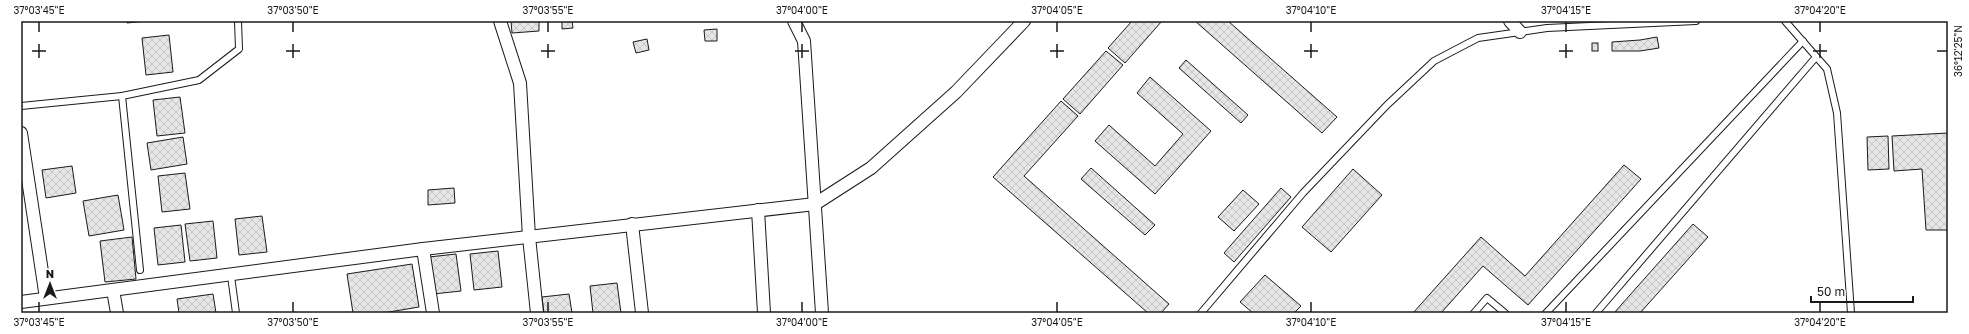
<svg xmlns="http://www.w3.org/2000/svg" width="1969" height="334" font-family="'Golos Text',sans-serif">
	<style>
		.building { fill: url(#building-cross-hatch); stroke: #1a1a1a }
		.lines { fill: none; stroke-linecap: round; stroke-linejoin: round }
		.service-casing { stroke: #1a1a1a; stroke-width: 8 }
		.minor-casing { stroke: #1a1a1a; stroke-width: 14 }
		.service { stroke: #fff; stroke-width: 6 }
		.minor { stroke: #fff; stroke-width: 12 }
		.ticks { fill: none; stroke: #1a1a1a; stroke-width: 1.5 }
		.neatline { fill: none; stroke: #1a1a1a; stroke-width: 1.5 }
		.ticks-label { font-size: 10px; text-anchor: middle; fill: #1a1a1a }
	</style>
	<defs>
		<pattern id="building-cross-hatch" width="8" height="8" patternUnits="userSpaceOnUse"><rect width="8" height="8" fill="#e6e6e6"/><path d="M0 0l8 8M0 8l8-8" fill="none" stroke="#c5c5c5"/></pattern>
	</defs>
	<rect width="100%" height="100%" fill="#fff"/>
	<!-- building -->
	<g class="building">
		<path d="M127,21H146L127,23Z"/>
		<path d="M511,21H539V31L512,33Z"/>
		<path d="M562,21H572L573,28L562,29Z"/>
		<path d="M1132,21H1162L1125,63L1108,48Z"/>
		<path d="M1195,21H1228L1337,117L1322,133Z"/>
		<path d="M717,29V41H705L704,30Z"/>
		<path d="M169,35L173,72L146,75L142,38Z"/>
		<path d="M1657,37L1659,48L1640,51H1612V42L1640,40Z"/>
		<path d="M647,39L649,50L636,53L633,42Z"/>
		<rect x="1592" y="43" width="6" height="8"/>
		<path d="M1106,51L1123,65L1080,114L1063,99Z"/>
		<path d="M1186,60L1248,115L1241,123L1179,68Z"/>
		<path d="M1150,77L1211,131L1155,194L1095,141L1109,125L1155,166L1183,134L1137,93Z"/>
		<path d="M180,97L185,133L157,136L153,100Z"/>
		<path d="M1061,101L1078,116L1024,176L1169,304L1161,313H1148L993,177Z"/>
		<path d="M1948,133V230H1926L1922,169L1894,171L1892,136Z"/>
		<path d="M1888,136L1889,169L1868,170L1867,137Z"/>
		<path d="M183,137L187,164L151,170L147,143Z"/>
		<path d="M1624,165L1641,179L1528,305L1483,266L1441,313H1413L1481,237L1525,276Z"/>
		<path d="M72,166L76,193L46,198L42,170Z"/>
		<path d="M1091,168L1155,225L1145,235L1081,179Z"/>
		<path d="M1353,169L1382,195L1331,252L1302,227Z"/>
		<path d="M185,173L190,209L162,212L158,176Z"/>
		<path d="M454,188L455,203L428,205V190Z"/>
		<path d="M1281,188L1291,197L1234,262L1224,253Z"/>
		<path d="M1243,190L1259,204L1234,231L1218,217Z"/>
		<path d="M118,195L124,230L89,236L83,201Z"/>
		<path d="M262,216L267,252L239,255L235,219Z"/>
		<path d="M213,221L217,258L190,261L185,224Z"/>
		<path d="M1693,224L1708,237L1640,313H1614Z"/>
		<path d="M181,225L185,262L158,265L154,228Z"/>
		<path d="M132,237L136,279L105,282L100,241Z"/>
		<path d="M498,251L502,287L474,290L470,254Z"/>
		<path d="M456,254L461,291L433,294L429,257Z"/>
		<path d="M412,264L419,307L383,313H353L347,274Z"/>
		<path d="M1265,275L1301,306L1294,313H1253L1240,302Z"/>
		<path d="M617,283L621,313H593L590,286Z"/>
		<path d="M213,294L216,313H179L177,299Z"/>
		<path d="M569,294L572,313H544L542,297Z"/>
	</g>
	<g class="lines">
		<!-- service casing -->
		<g class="service-casing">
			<g id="service">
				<path d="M1785,21L1827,69L1837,113L1851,313"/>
				<path d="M122,96L140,270"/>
				<path d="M21,106L122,96L199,80L239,49L238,21"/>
				<path d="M231,276L236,313"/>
				<path d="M1201,313L1303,193L1387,105L1434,61L1478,38L1520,32L1547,28L1696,21"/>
				<path d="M1474,313L1487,298L1505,313"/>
				<path d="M1546,313L1803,41"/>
				<path d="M1596,313L1816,57"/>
			</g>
		</g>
		<!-- minor casing -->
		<g class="minor-casing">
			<g id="minor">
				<path d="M500,21L520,83L529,237L537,313"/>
				<path d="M794,21L804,41L822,313"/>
				<path d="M1510,21L1520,32"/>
				<path d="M21,133L46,298"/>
				<path d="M758,210L764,313"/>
				<path d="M632,224L642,313"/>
				<path d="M423,249L433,313"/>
				<path d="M113,290L117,313"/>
				<path d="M21,302L423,249L815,204L871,168L956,92L1024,21"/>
			</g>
		</g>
		<!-- service -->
		<use href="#service" class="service"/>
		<!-- minor -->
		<use href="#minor" class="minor"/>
	</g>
	<!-- ticks -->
	<path class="ticks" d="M39,22V32M293,22V32M548,22V32M802,22V32M1057,22V32M1311,22V32M1566,22V32M1820,22V32M39,44V58M293,44V58M548,44V58M802,44V58M1057,44V58M1311,44V58M1566,44V58M1820,44V58M32,51H46M286,51H300M541,51H555M795,51H809M1050,51H1064M1304,51H1318M1559,51H1573M1813,51H1827M1937,51H1947M39,302V312M293,302V312M548,302V312M802,302V312M1057,302V312M1311,302V312M1566,302V312M1820,302V312"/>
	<!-- border -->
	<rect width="1969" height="334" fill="none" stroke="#ffffff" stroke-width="44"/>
	<!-- north arrow -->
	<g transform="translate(50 284)" stroke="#ffffff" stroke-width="3" paint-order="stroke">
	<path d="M0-3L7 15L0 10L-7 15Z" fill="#1a1a1a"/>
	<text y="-6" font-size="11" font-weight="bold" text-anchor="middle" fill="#1a1a1a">N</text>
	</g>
	<!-- scale -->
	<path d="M1811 296v6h102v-6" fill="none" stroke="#1a1a1a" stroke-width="2"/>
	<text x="1817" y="296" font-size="12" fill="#1a1a1a" stroke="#ffffff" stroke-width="3" paint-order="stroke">50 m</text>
	<rect x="22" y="22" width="1925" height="290" class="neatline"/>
	<g class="ticks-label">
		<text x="39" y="14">37°03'45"E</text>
		<text x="293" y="14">37°03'50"E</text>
		<text x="548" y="14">37°03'55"E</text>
		<text x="802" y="14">37°04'00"E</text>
		<text x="1057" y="14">37°04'05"E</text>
		<text x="1311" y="14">37°04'10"E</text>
		<text x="1566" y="14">37°04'15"E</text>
		<text x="1820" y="14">37°04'20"E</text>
		<text transform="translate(1958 51) rotate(-90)" y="4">36°12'25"N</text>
		<text x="39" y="326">37°03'45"E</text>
		<text x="293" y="326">37°03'50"E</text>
		<text x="548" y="326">37°03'55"E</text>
		<text x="802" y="326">37°04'00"E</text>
		<text x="1057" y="326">37°04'05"E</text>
		<text x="1311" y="326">37°04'10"E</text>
		<text x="1566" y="326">37°04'15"E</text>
		<text x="1820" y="326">37°04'20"E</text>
	</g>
</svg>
